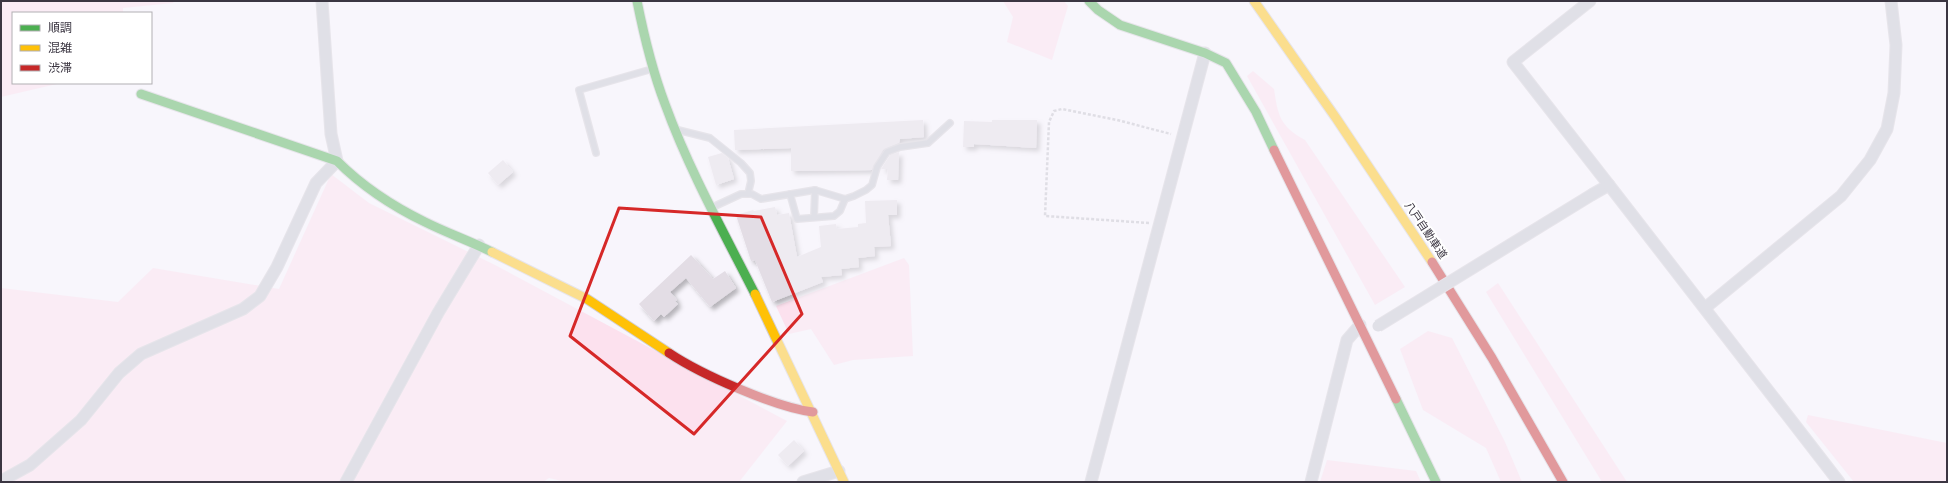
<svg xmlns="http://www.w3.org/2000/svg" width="1948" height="483" font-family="Montserrat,'Noto Sans JP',sans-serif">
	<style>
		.green { fill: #fce1ee }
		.building { fill: #e3dde5; filter: url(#shadow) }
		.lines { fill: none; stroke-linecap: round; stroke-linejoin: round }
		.lane-casing { stroke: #d2d0d6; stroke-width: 8 }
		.street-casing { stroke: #d2d0d6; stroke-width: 13 }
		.fast-casing { stroke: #d2d0d6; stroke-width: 11 }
		.slow-casing { stroke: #d2d0d6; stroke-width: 11 }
		.jam-casing { stroke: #d2d0d6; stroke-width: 11 }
		.path { stroke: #c2c1c9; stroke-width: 2.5; stroke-dasharray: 3 2; stroke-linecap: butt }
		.lane { stroke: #c4c5cf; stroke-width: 5.5 }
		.street { stroke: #c4c5cf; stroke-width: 11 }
		.fast { stroke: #4caf50; stroke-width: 9 }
		.slow { stroke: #ffc107; stroke-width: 9 }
		.jam { stroke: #c62828; stroke-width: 9 }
		.street-bridge-casing { stroke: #d2d0d6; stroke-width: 13; stroke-linecap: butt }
		.street-bridge { stroke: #c4c5cf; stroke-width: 11 }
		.marked { fill: none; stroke: #d62828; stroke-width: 3; stroke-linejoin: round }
		.labels { text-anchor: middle; stroke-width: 4; stroke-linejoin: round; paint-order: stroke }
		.street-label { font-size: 11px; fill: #3b3642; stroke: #fff }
	</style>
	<defs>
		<filter id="shadow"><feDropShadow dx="3.5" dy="3.5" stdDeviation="2" flood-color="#0004"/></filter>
	</defs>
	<rect width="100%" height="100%" fill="#f8f5fc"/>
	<!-- green -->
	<g class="green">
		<path d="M1,1H174L173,3L123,8V13H13V83H61L1,97Z"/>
		<path d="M1003,1H1064L1068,6L1052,60L1007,42L1013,17Z"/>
		<path d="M1253,71L1274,89C1278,116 1280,126 1305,140L1405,287L1375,305L1247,76Z"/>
		<path d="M331,174L369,203L497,266L787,421L739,482H566L549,478L543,482H1V288L118,302L153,268L279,289Z"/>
		<path d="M904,258L909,265L913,356L853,360L834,365L811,329L789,334L776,306Z"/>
		<path d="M1498,283L1627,482H1602L1486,292Z"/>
		<path d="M1428,331L1452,338L1505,442L1522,482H1501L1486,448L1423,410L1400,349Z"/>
		<path d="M1808,415L1947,443V482H1854L1806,422Z"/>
		<path d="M1327,460L1416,471L1421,482H1320Z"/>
	</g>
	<!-- building -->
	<g class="building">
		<path d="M923,120L924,137L900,139L899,143L883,150L872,170L791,171V148L735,150L734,130Z"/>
		<path d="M992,120H1037L1036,148L974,144V147H963L964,121L992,122Z"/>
		<path d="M899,152L898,180H887L888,169H881L890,155Z"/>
		<path d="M722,153L728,158L734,179L716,185L708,157Z"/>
		<path d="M503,160L513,172L498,185L488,173Z"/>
		<path d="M897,200V215H888L891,246L874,247L875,256L858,258L859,267L841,269L842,275L821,277L823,282L772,302L755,260L751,261L736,215L753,210L754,211L775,207L777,215L789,213L797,257L821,247L819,226L836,224L837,229L858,227V224L866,223L865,201Z"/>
		<path d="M691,255L713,279L725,271L736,288L710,307L686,278L670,292L677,300L675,301L678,304L664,317L661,314L654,321L639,304Z"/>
		<path d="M794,440L804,451L788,466L778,455Z"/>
	</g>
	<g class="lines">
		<!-- lane casing -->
		<g class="lane-casing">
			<g id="lane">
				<path d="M678,130L710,138L741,163L750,173L751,181L748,194"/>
				<path d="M596,153L579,90L652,69"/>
				<path d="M790,194L797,219L834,216L840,211L845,199"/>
				<path d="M713,207L741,194H752L761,199L815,190L845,199L854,196L866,190L872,185L877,167L887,152L900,147L928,143L950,123"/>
				<path d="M814,217L815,190"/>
			</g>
		</g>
		<!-- street casing -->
		<g class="street-casing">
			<g id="street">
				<path d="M1590,1L1513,62L1609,185L1593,194"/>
				<path d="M1609,185L1839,482"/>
				<path d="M1705,308L1841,196L1870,160L1887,129L1894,93L1896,45L1891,1"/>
				<path d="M1,481L30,465L81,420L119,373L141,354L243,309L260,296L277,267L316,183L337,161L331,134L322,1"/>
				<path d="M346,482L438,313L479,245"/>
				<path d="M803,482L839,471"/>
				<path d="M1091,482L1205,53"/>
				<path d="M1311,482L1347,340L1360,325"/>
			</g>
		</g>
		<!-- fast casing -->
		<g class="fast-casing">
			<g id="fast">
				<path d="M637,1C644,36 652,70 665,104C689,170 723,231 755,294"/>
				<path d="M1089,1L1098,10L1120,25L1205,53L1226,63L1256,112L1274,150"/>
				<path d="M141,94L337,161C363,187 392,206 425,222C447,233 470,241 492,252"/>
				<path d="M1396,399L1436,482"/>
			</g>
		</g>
		<!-- slow casing -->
		<g class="slow-casing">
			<g id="slow">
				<path d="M1254,1L1336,118L1432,262"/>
				<path d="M492,252L587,299L669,353"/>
				<path d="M755,294L844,482"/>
			</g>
		</g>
		<!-- jam casing -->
		<g class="jam-casing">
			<g id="jam">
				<path d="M1274,150L1396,399"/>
				<path d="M1432,262L1492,358L1563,482"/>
				<path d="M669,353C702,375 775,407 813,412"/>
			</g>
		</g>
		<!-- path -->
		<path class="path" d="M1149,223L1045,216L1049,122L1054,111L1062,109L1117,120L1171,134"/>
		<!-- lane -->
		<use href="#lane" class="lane"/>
		<!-- street -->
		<use href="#street" class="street"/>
		<!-- fast -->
		<use href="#fast" class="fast"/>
		<!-- slow -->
		<use href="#slow" class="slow"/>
		<!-- jam -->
		<use href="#jam" class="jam"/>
		<!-- street-bridge casing -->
		<g class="street-bridge-casing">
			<path id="street-bridge" d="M1378,326L1593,194"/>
		</g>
		<!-- street-bridge -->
		<use href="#street-bridge" class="street-bridge"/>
	</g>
	<!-- marked area -->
	<path d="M0 0H1948V483H0ZM619,208L761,217L802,314L694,434L570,336Z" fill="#f8f5fc" fill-opacity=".55" fill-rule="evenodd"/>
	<path class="marked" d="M619,208L761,217L802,314L694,434L570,336Z"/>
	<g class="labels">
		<!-- street labels -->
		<g class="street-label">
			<text transform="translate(1426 230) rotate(56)" y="4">八戸自動車道</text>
		</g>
	</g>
	<!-- border -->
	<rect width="1948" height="483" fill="none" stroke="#3b3642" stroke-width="4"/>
	<!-- legend -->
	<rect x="12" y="12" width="140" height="72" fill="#ffffff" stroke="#b1afb3"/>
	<rect x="20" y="25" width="20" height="6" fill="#4caf50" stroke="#b1afb3"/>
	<text x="48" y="32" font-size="12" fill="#3b3642">順調</text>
	<rect x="20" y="45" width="20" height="6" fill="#ffc107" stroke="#b1afb3"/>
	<text x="48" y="52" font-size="12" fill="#3b3642">混雑</text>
	<rect x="20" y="65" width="20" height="6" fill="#c62828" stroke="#b1afb3"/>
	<text x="48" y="72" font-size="12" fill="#3b3642">渋滞</text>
</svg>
